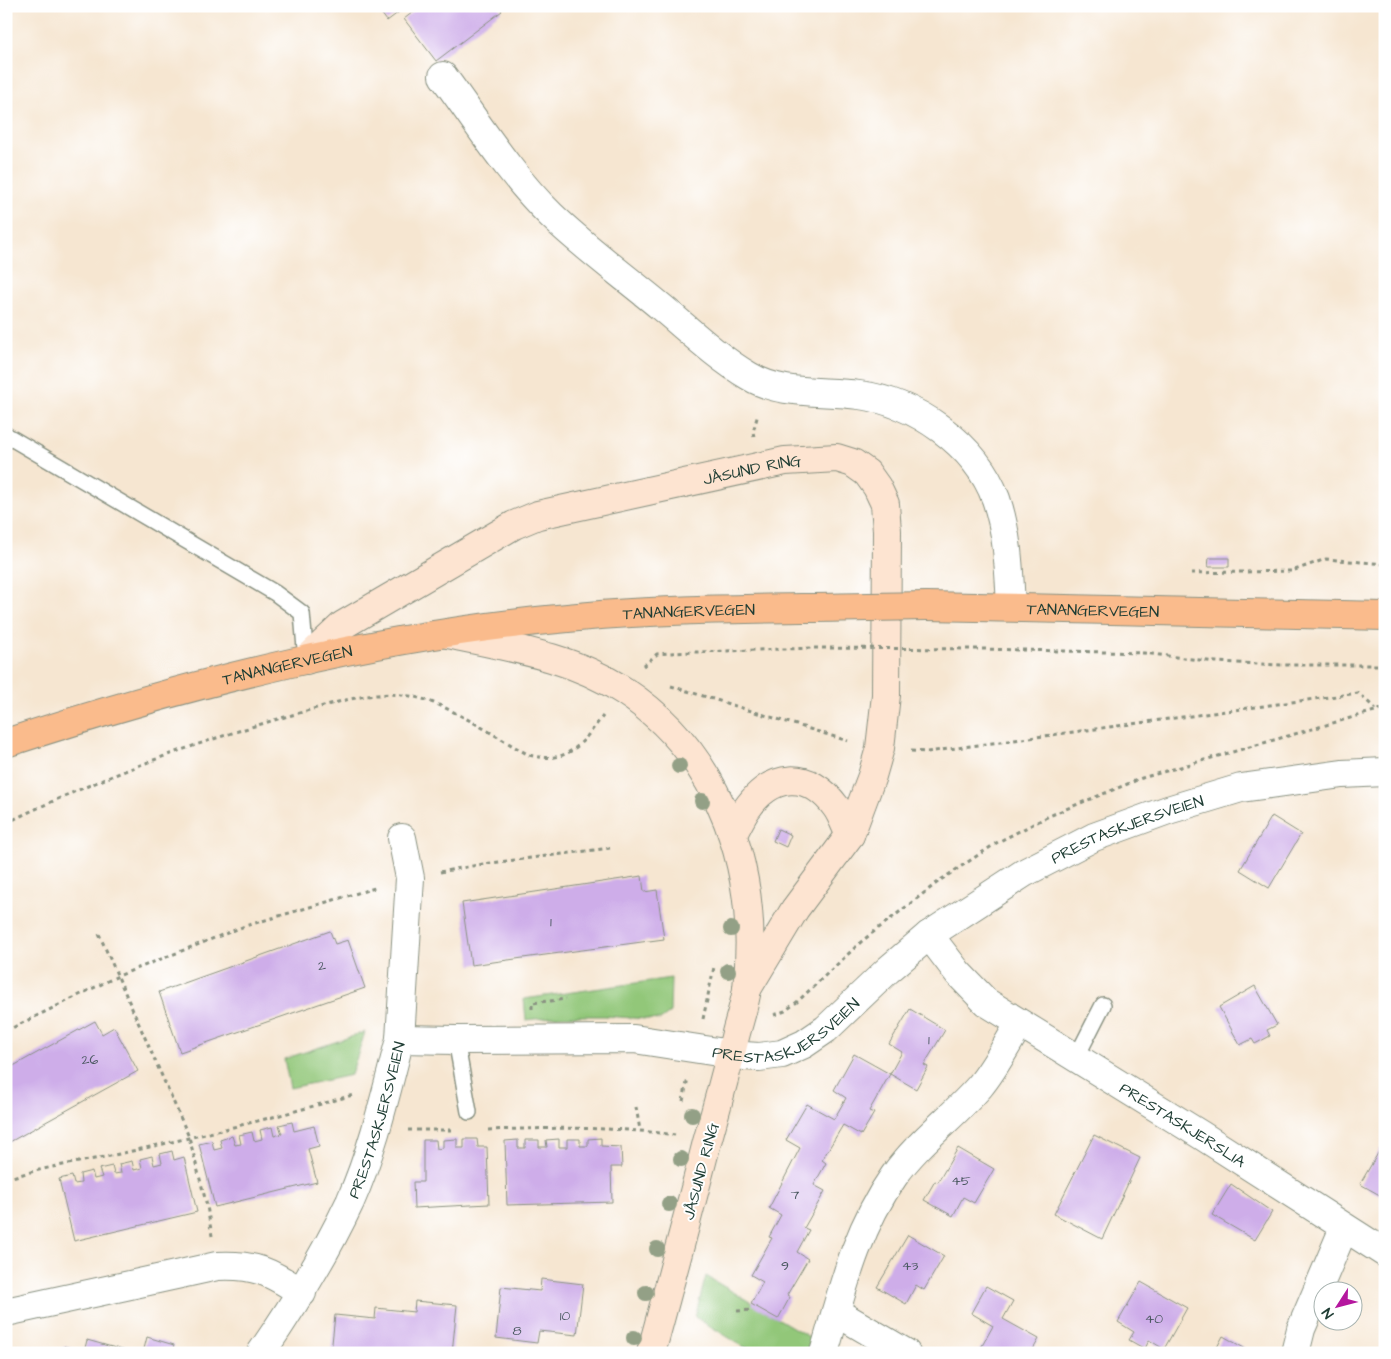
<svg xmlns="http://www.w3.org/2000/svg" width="1391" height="1359" font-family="'Architects Daughter',sans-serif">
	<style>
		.green { fill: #92c779; stroke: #588256 }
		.building { fill: #ceade9 }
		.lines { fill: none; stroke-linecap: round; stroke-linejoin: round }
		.service-casing { stroke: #8a9282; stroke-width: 18 }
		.minor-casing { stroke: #8a9282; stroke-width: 30 }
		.secondary-casing { stroke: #8a9282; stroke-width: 30 }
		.primary-casing { stroke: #8a9282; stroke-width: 30 }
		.path { stroke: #8a9282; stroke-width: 3; stroke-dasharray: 4 4; stroke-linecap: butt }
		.service { stroke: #fff; stroke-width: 15 }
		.minor { stroke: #fff; stroke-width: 28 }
		.secondary { stroke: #fde4d1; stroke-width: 28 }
		.primary { stroke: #fabb8c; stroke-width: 28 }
		.primary-bridge-casing { stroke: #8a9282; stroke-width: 30; stroke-linecap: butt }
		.path-bridge { stroke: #8a9282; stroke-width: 3; stroke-dasharray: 4 4; stroke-linecap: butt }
		.primary-bridge { stroke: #fabb8c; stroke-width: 28 }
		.tree { fill: #93a086 }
		.labels { text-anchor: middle; stroke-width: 4; stroke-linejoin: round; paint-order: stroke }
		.number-label { font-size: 14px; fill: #4b5961 }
		.street-label { font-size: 16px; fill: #1f3d34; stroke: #fff }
	</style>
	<rect width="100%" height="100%" fill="#fff"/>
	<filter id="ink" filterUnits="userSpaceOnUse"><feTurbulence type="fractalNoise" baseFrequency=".02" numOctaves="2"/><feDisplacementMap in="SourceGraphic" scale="10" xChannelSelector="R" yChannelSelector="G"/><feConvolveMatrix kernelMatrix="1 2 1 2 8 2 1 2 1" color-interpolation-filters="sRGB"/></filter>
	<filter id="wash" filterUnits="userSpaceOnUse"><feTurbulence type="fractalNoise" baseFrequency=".0096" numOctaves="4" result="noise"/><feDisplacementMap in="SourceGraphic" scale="20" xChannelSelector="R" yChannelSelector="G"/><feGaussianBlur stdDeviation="1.12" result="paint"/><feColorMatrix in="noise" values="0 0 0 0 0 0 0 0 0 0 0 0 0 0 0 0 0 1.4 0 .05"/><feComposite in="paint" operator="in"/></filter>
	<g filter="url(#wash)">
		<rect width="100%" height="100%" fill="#f6e6d1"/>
		<!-- green -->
		<g class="green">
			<path d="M671,978L670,1013L660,1020L605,1016H561L526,1020L524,999Z"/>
			<path d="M365,1032L351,1075L290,1088L284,1059Z"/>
			<path d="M706,1276L811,1338L807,1353H754L695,1317Z"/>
		</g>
		<g id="blocks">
			<!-- building -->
			<g class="building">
				<path d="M376,6H407L387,21Z"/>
				<path d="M421,6H498L502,11L436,61L404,19Z"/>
				<path d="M1209,558H1229V567H1208Z"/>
				<path d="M1272,816L1301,834L1269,888L1240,870Z"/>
				<path d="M778,829L791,835L786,847L773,841Z"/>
				<path d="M642,876L644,892L657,890L664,939L471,965L462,903Z"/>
				<path d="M330,931L335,944L348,940L365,988L180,1052L159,992Z"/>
				<path d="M1255,986L1277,1025L1267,1030L1270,1036L1255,1044L1252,1039L1240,1045L1219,1007Z"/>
				<path d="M910,1009L945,1030L924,1065L928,1067L916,1089L890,1074L869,1111L874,1113L861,1135L843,1125L822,1160L826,1163L814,1185L825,1191L804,1228L809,1230L797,1252L808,1259L787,1295L790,1297L778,1319L751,1304L763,1282L751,1275L772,1238L769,1237L781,1215L769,1208L800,1148L786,1140L807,1104L834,1119L846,1098L834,1090L854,1054L890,1074L902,1052L889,1044Z"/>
				<path d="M95,1021L102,1034L114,1027L138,1071L6,1144V1070Z"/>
				<path d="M292,1122L294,1131L314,1126L319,1146L308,1149L317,1182L215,1207L199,1144L212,1141L214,1150L222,1148L220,1140L232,1136L235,1145L241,1144L239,1135L252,1132L254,1141L262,1139L260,1130L272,1127L274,1136L282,1134L279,1125Z"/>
				<path d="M1094,1135L1140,1158L1102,1239L1054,1214Z"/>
				<path d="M601,1138V1146L621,1147L622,1167H611L612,1202L507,1205L505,1141L518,1140V1148H525V1140H539V1147H547L546,1140L559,1139V1147H567V1139H580V1146H588V1139Z"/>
				<path d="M457,1139V1148H464V1139H477L478,1147H487L489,1204L414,1208L413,1182H423V1140H436L437,1149L443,1148V1140Z"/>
				<path d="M958,1148L994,1169L974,1203L963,1197L953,1216L924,1200L935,1181L938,1182Z"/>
				<path d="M1381,1148L1385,1150V1198L1360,1184Z"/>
				<path d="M172,1151L174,1160L184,1157L197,1212L74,1241L59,1179L72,1176L74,1184L81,1183L80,1174L92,1171L94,1179L102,1177L99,1169L112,1166L114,1174L121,1173L119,1164L132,1161L134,1170L142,1168L140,1159L152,1156L154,1165L162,1163L160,1154Z"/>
				<path d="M1231,1184L1272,1212L1255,1240L1212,1215Z"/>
				<path d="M908,1235L944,1256L924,1290L916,1285L906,1304L877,1287Z"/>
				<path d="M541,1279L583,1284L577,1335L539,1331L537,1343L496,1338L501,1287L540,1291Z"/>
				<path d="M1141,1282L1187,1308L1164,1349L1149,1340L1145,1349L1129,1340L1134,1332L1118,1322Z"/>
				<path d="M986,1286L1013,1301L1003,1319L1039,1339L1031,1353H978L993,1326L971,1313Z"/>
				<path d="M415,1301L457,1305L452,1353H331L335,1315L375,1319L376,1308L414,1312Z"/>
				<path d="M1223,1336L1253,1353H1214Z"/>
				<path d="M147,1337L174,1345L172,1353H143Z"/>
				<path d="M87,1340L130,1352V1353H62L64,1346L84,1352Z"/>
				<path d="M744,1347L754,1353H740Z"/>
			</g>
		</g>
	</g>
	<g filter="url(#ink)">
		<use href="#blocks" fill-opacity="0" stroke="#8a9282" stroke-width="1"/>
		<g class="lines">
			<!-- service casing -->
			<g class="service-casing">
				<g id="service">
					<path d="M6,435L275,593L302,613L306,660"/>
					<path d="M456,1040L469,1112"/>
					<path d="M1076,1058L1103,1005"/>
				</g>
			</g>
			<!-- minor casing -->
			<g class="minor-casing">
				<g id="minor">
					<path d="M443,76C477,122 509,174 551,215C584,247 624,276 660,306C689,330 717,357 749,376C782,396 821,390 859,395C915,402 976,444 996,499C1008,534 1009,570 1011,606"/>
					<path id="s1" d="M929,935L958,973L986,1002L1201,1135L1385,1253"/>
					<path d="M400,1039L410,878L402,838"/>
					<path d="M6,1312L217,1266C255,1264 271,1272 302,1293"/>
					<path d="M836,1312L906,1353"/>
					<path id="s2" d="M261,1353C294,1305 325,1255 350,1202C373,1150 386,1093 400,1039L456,1040L634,1039L744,1056L759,1057L782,1054L804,1044L826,1029L888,970L929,935L1024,873L1094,837L1168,810L1241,788L1342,774L1385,772"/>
					<path d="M824,1353C842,1291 856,1230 894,1176C918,1142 953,1117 980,1086C995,1068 1007,1044 1019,1025"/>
					<path d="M1295,1353L1301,1329L1344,1228"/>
				</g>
			</g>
			<!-- secondary casing -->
			<g class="secondary-casing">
				<g id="secondary">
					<path d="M448,634C507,647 571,656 624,691C723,756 760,874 747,989C745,1003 740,1018 736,1033C727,1069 717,1106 707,1142C689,1213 670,1283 651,1353"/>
					<path id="s3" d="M306,660L343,625L514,525L538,515L785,461L837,458L853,463L867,473L877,487L885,504L887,531L886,695L880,748L872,776L850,835L795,909L747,989"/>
					<path d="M733,834C737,826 741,818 746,810C772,772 809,770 836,807C842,815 845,826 850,835"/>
				</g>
			</g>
			<!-- primary casing -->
			<g class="primary-casing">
				<g id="primary">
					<path id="s4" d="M927,606L1385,616"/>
					<path id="s5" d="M6,743C192,682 383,634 578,617C675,608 772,609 869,607"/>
				</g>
			</g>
			<!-- path -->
			<g class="path">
				<path d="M754,437L753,432L758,414"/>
				<path d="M1191,573L1292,571L1326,559L1385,564"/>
				<path d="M982,649L1144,653L1216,662L1281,665H1385"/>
				<path d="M643,666L657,654L668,653L814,648"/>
				<path d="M671,686L848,741"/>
				<path d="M911,751L927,752L1358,693L1376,709"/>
				<path d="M6,823C99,778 193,743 292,715C332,704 373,688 415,697C450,705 496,737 529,755C569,765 581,744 603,716"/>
				<path d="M440,872L483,864L610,848"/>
				<path d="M99,934L189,1137L207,1206L212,1236"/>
				<path d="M532,1009V1003L566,999"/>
				<path d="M774,1015L785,1011L797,1002L862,941L942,879L998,842L1049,816L1142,778L1385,708"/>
				<path d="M703,1019L714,967"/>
				<path d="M6,1031L118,976L245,926L378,887"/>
				<path d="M683,1101L688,1078"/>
				<path d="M636,1107L640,1130"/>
				<path d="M408,1130H452"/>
				<path d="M488,1130C551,1128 613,1126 675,1135"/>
				<path d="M6,1179C40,1168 75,1163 110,1156C191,1138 273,1118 353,1095"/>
				<path d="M737,1311L752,1310"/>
			</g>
			<!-- service -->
			<use href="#service" class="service"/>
			<!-- minor -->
			<use href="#minor" class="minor"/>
			<!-- secondary -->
			<use href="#secondary" class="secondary"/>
			<!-- primary -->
			<use href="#primary" class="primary"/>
			<!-- primary-bridge casing -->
			<g class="primary-bridge-casing">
				<path id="primary-bridge" d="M869,607L927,606"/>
			</g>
			<!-- path-bridge -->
			<path class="path-bridge" d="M814,648L982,649"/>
			<!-- primary-bridge -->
			<use href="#primary-bridge" class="primary-bridge"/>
		</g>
		<!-- trees -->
		<g class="tree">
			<circle cx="679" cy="766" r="8"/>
			<circle cx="702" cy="801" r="8"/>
			<circle cx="731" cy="929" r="8"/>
			<circle cx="728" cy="971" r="8"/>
			<circle cx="692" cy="1115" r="8"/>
			<circle cx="681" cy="1159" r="8"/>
			<circle cx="669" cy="1204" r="8"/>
			<circle cx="657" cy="1249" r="8"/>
			<circle cx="646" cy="1293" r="8"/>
			<circle cx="634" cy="1338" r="8"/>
		</g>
	</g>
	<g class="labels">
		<!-- number labels -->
		<g class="number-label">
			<text x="551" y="926">1</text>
			<text x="322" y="970">2</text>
			<text x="929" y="1044">1</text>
			<text x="90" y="1064">26</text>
			<text x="961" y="1185">45</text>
			<text x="795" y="1199">7</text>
			<text x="785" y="1270">9</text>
			<text x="910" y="1270">43</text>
			<text x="565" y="1320">10</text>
			<text x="1154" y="1323">40</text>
			<text x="517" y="1335">8</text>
		</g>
		<!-- street labels -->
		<g class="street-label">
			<text dy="6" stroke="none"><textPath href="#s3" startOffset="494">JÅSUND RING</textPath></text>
			<text dy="6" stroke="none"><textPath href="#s4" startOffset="166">TANANGERVEGEN</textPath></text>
			<text dy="6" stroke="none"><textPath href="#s5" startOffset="698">TANANGERVEGEN</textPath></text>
			<text dy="6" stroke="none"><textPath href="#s5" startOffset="292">TANANGERVEGEN</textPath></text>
			<text dy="6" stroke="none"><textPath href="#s2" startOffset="1146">PRESTASKJERSVEIEN</textPath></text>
			<text dy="6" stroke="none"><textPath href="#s2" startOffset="741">PRESTASKJERSVEIEN</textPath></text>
			<text dy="6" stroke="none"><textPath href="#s2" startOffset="262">PRESTASKJERSVEIEN</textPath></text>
			<text dy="6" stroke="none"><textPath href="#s1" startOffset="320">PRESTASKJERSLIA</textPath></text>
			<text transform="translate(700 1171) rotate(-75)" y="6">JÅSUND RING</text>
		</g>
	</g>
	<!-- margin -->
	<rect width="1391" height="1359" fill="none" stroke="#fff" stroke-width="25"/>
	<!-- north arrow -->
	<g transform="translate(1338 1306) rotate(234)"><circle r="24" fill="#ffffff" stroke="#a5b1ae"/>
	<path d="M0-4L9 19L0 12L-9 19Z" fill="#b5179e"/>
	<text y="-8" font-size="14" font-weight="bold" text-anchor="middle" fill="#1f3d34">N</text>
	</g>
</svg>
